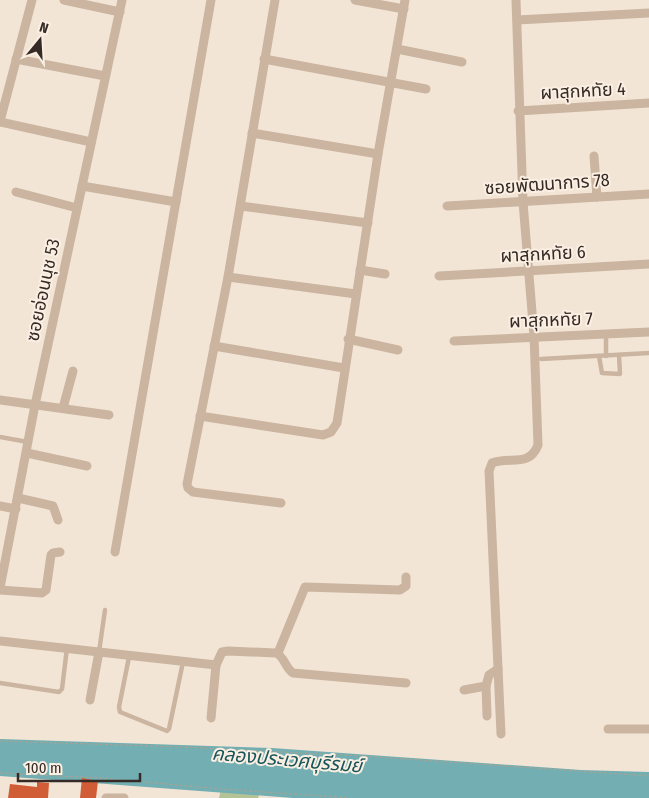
<svg xmlns="http://www.w3.org/2000/svg" width="649" height="798" font-family="'Fira Sans Condensed','Noto Sans Thai',sans-serif">
	<style>
		.green { fill: #b3c395 }
		.water { fill: #73afb2 }
		.building { fill: #d05d36 }
		.lines { fill: none; stroke-linecap: round; stroke-linejoin: round }
		.path { stroke: #b79f8b; stroke-width: 1; stroke-dasharray: 2.5 2.5; stroke-linecap: butt }
		.lane { stroke: #cbb5a1; stroke-width: 4.5 }
		.street { stroke: #cbb5a1; stroke-width: 9 }
		.labels { text-anchor: middle; stroke-width: 4; stroke-linejoin: round; paint-order: stroke }
		.street-label { font-size: 18px; fill: #352a25; stroke: #faefe2 }
		.water-label { font-size: 19px; font-style: italic; fill: #17555a; stroke: #faefe2 }
	</style>
	<rect width="100%" height="100%" fill="#f3e5d6"/>
	<!-- green -->
	<path class="green" d="M221,789L261,790L258,798H219Z"/>
	<!-- water -->
	<path class="water" d="M0,739L272,748L581,770L649,772V798H293L0,776Z"/>
	<!-- building -->
	<g class="building">
		<path d="M82,778L98,781L96,798H80Z"/>
		<path d="M37,782L49,783L48,798H8L10,784L37,787Z"/>
	</g>
	<g class="lines">
		<!-- path -->
		<g class="path">
			<path d="M0,741L183,747L362,756L649,776"/>
			<path d="M0,773L100,778L221,789L350,798"/>
		</g>
		<!-- lane -->
		<g class="lane">
			<path d="M606,335V356"/>
			<path d="M599,356L602,373L620,374L619,355"/>
			<path d="M541,359L649,353"/>
			<path d="M0,437L28,442"/>
			<path d="M99,652L105,610"/>
			<path d="M129,657L119,707L120,712L167,731L169,729L183,662"/>
			<path d="M0,683L59,692L62,689L67,648"/>
		</g>
		<!-- street -->
		<g class="street">
			<path d="M64,0L120,12"/>
			<path d="M275,0L228,277L187,484L188,488L193,492L281,503"/>
			<path d="M355,0L404,9"/>
			<path d="M517,20L649,13"/>
			<path d="M397,49L462,62"/>
			<path d="M16,59L105,76"/>
			<path d="M264,59L426,89"/>
			<path d="M518,111L649,103"/>
			<path d="M0,121L32,0"/>
			<path d="M0,122L91,142"/>
			<path d="M252,133L378,154"/>
			<path d="M594,156L597,197"/>
			<path d="M82,186L176,202"/>
			<path d="M16,192L77,208"/>
			<path d="M241,206L368,223"/>
			<path d="M447,206L649,194"/>
			<path d="M360,270L385,274"/>
			<path d="M439,276L649,264"/>
			<path d="M228,277L356,294"/>
			<path d="M348,339L398,350"/>
			<path d="M454,341L649,332"/>
			<path d="M214,346L344,368"/>
			<path d="M0,400L109,415"/>
			<path d="M63,408L73,371"/>
			<path d="M200,416L323,435L331,432L337,423L378,154L405,0"/>
			<path d="M27,453L87,466"/>
			<path d="M18,498L53,506L58,520"/>
			<path d="M0,506L16,509"/>
			<path d="M115,552L211,0"/>
			<path d="M0,588L35,405L122,0"/>
			<path d="M0,590L42,593L46,590L51,555L53,553L60,552"/>
			<path d="M0,641L216,665L222,652L228,651L276,653C285,657 285,668 293,673L406,683"/>
			<path d="M278,653L305,587L400,590L406,586V577"/>
			<path d="M486,686L487,716"/>
			<path d="M464,690L486,686L489,675L498,669"/>
			<path d="M90,700L99,652"/>
			<path d="M211,718L216,665"/>
			<path d="M608,729H649"/>
			<path d="M501,734L489,471L492,463C510,456 529,468 538,445L534,336L523,202L516,0"/>
			<path d="M106,798H124"/>
		</g>
	</g>
	<g class="labels">
		<!-- street labels -->
		<g class="street-label">
			<text transform="translate(583 91) rotate(-3)" y="6">ผาสุกหทัย 4</text>
			<text transform="translate(547 184) rotate(-4)" y="6">ซอยพัฒนาการ 78</text>
			<text transform="translate(543 254) rotate(-3)" y="6">ผาสุกหทัย 6</text>
			<text transform="translate(43 290) rotate(-78)" y="6">ซอยอ่อนนุช 53</text>
			<text transform="translate(551 320) rotate(-2)" y="6">ผาสุกหทัย 7</text>
		</g>
		<!-- water labels -->
		<g class="water-label">
			<text transform="translate(287 759) rotate(5)" y="7">คลองประเวศบุรีรมย์</text>
		</g>
	</g>
	<!-- north arrow -->
	<g transform="translate(40 40) rotate(18)" stroke="#faefe2" stroke-width="4" paint-order="stroke">
	<path d="M0-4L9 19L0 12L-9 19Z" fill="#352a25"/>
	<text y="-8" font-size="14" font-weight="bold" text-anchor="middle" fill="#352a25">N</text>
	</g>
	<!-- scale -->
	<path d="M18 773v8h122v-8" fill="none" stroke="#352a25" stroke-width="2.5"/>
	<text x="25" y="773" font-size="15" fill="#352a25" stroke="#faefe2" stroke-width="4" paint-order="stroke">100 m</text>
</svg>
